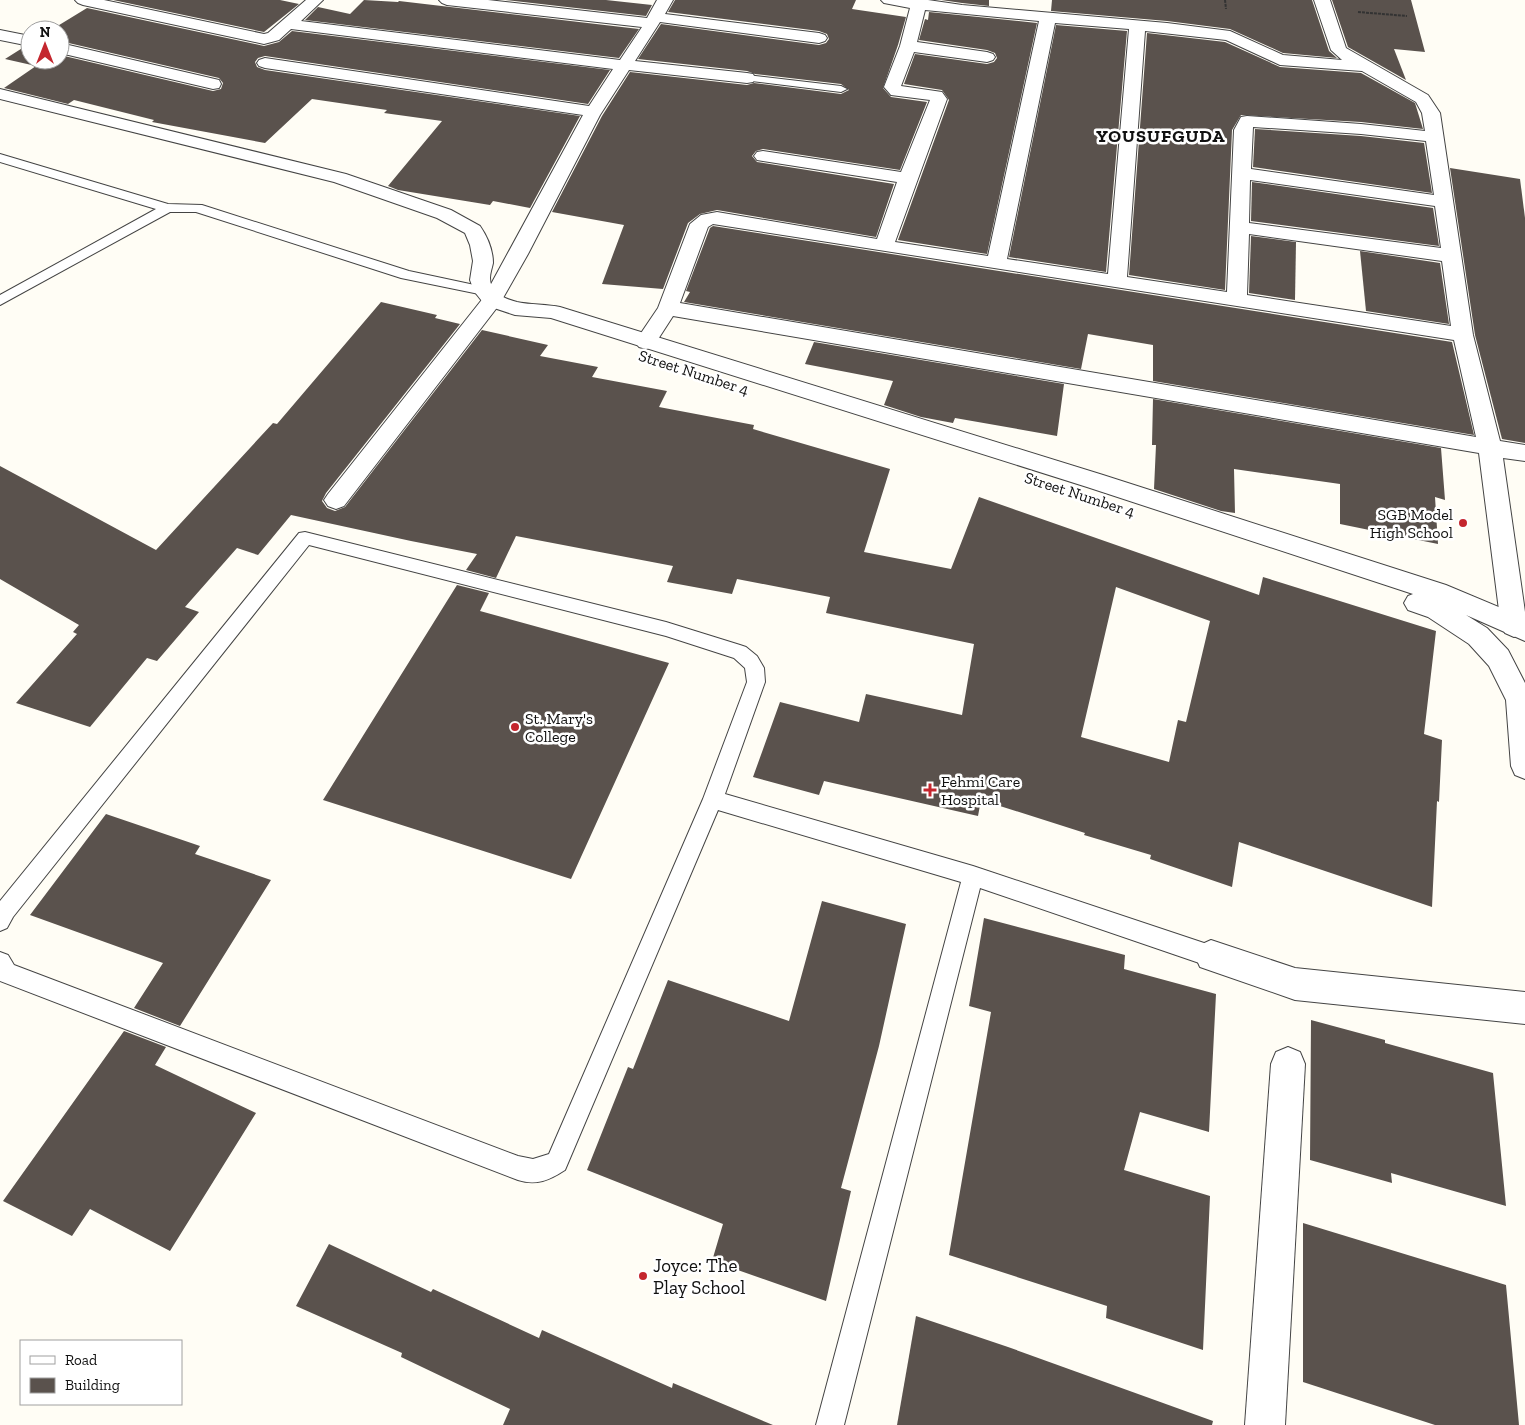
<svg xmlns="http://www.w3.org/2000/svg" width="1525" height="1425" font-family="'Zilla Slab',serif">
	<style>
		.building { fill: #5a524d; fill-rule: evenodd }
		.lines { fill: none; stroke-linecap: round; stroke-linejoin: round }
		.service-casing { stroke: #444; stroke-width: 2 }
		.minor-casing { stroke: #444; stroke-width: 2 }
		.tertiary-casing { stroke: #444; stroke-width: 2 }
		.path { stroke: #333; stroke-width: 2; stroke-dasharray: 3 1; stroke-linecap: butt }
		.service { fill: #fff; fill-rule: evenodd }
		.minor { fill: #fff; fill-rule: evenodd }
		.tertiary { fill: #fff; fill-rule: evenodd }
		.poi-dot { fill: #c4262e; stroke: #fff; stroke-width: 2 }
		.labels { text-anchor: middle; stroke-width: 5; stroke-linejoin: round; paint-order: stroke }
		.street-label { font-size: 16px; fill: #111; stroke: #fff }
		.poi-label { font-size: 16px; fill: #111; stroke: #fff; text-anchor: start }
		.far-district-label { font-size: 18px; font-weight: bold; letter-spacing: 1px; fill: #111; stroke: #fff }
		.near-poi-label { font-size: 19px; fill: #111; stroke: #fff; text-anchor: start }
	</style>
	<rect width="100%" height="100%" fill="#fffdf5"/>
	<!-- building -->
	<g class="building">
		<path d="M113,0H280L299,4L264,32Z"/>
		<path d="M364,0L398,2L399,1L639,29L619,58L305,20L318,7L350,14Z"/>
		<path d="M505,0H606L652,5L646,16Z"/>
		<path d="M675,0H856L852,9L906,17L898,45L883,88L891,97L927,102L900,170L763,149L756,151L752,156L757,162L894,184L876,237L717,210L700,214L688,223L663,289L602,284L624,225L552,212L602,116L630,72L747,85L754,83L841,94L849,90L841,84L755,74L747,71L638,59L661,24L819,45L826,43L829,39L827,34L819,31L668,12Z"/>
		<path d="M941,0H989V6L962,3Z"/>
		<path d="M1052,0H1312L1329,51L1337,58L1283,53L1230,29L1167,21L1051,11Z"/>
		<path d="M1332,0H1411L1425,52L1394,49L1406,80L1348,47Z"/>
		<path d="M87,8L264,46L279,42L292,31L610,70L588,104L265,56L258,58L255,62L257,67L265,70L580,116L530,208L493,201L490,205L398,190L388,186L442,121L384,113L387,110L312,99L265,143L152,122L154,120L74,100L68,104L4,88L36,66L5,59L24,47L30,48V60H60V55L213,91L221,89L223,83L219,78L60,41V30H51Z"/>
		<path d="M929,12L1037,23L987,254L898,240L949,100L942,90L904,84L915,54L987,64L994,62L997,58L995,53L987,50L919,40L925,19L928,20Z"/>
		<path d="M1056,25L1127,31L1106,272L1009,257Z"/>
		<path d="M1147,33L1225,42L1280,67L1361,73L1415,103L1423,129L1361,122L1241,115L1232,130L1225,290L1129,275Z"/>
		<path d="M1255,129L1361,136L1424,143L1432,193L1253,167Z"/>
		<path d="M1450,168L1520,179L1525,218V443L1502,439L1475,335Z"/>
		<path d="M1252,182L1433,208L1439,246L1251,221Z"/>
		<path d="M713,226L1452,342L1474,435L1153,381V345L1088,334L1081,369L684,302L690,292L686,291L710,228Z"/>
		<path d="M1251,236L1296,242L1295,300L1249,293Z"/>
		<path d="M1360,251L1440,263L1449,324L1366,311Z"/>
		<path d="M381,302L437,315L435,318L460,324L326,493L322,501L327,508L335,511L345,507L482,330L548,345L540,356L598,367L592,377L667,391L659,407L754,425L753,429L890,469L864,552L951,569L979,497L1259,595L1263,577L1436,631L1424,734L1442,740L1439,802L1437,801L1432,907L1239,842L1232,887L1150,859L1151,855L1084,835L1085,833L981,800L978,816L824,781L819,795L753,777L780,702L859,722L866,694L962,715L974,644L826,613L830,597L737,579L732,594L667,582L673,566L516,536L496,578L466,570L477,554L411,541L291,515L258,555L237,548L185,607L199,612L157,661L147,658L90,727L16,703L77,634L73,632L79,625L0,579V466L156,550L273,423L277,424ZM1116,587L1210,621L1186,722L1178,720L1169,762L1081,737Z"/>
		<path d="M814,342L1064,384L1057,436L955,418L953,423L921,417L884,405L893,381L805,364Z"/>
		<path d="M1153,399L1441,448L1445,500L1435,497L1438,544L1340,524V484L1234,469L1235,513L1221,511L1154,489L1156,445H1152Z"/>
		<path d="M457,585L489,593L480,611L669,663L571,879L323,800Z"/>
		<path d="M106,814L200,846L195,854L271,880L180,1026L134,1008L163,963L30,915Z"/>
		<path d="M822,901L906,924L879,1046L841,1188L851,1191L826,1301L712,1261L723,1224L587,1170L628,1067L633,1069L668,980L789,1021Z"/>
		<path d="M984,918L1125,955L1124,969L1216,994L1209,1132L1140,1112L1124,1170L1210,1196L1203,1350L1106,1318L1107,1306L949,1255L991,1012L969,1006Z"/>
		<path d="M1311,1020L1385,1040V1043L1493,1073L1506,1206L1391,1173L1392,1183L1310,1160Z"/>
		<path d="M124,1031L166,1047L155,1065L256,1113L170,1251L90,1209L72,1236L3,1201Z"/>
		<path d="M1303,1223L1506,1285L1519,1425H1435L1303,1382Z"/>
		<path d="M329,1244L431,1292L433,1289L539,1338L542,1330L672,1388L673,1383L773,1425H503L510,1409L401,1357L402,1353L296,1306Z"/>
		<path d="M916,1316L1008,1347L1213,1421L1212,1425H897Z"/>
	</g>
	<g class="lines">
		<!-- service casing -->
		<g class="service-casing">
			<g id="service">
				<path d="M747,75L841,86L847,89L841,92L743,80L741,78Z"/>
				<path d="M0,154L168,204L202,205L409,271L484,287L489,288L491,291L489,294L484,295L401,278L196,212H170L0,305V295L156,209L0,162Z"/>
				<path d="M305,532L666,622L740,645L746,647L757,656L764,668L765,682L725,794L973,866L1219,948L1222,956L1219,964L1211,967L980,888L844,1425H816L961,882L718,810L565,1170C550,1180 536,1186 518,1180L0,981V952L8,955L14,965L518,1156L533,1159L549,1154L703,799L747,682L745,668L734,658L666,636L309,545L13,917L7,928L0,931V901L299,533Z"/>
			</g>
		</g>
		<!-- minor casing -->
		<g class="minor-casing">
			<g id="minor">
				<path d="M75,0H104L264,34L268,33L306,0H323L301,21L620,60L642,27L447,5L442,3L439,0H488L647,18L657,0H673L665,14L819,33L825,35L827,38L825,41L819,43L660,22L635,61L747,73L753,74L755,78L753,82L747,83L629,70L600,115L528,254L499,305L344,506L336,509L328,506L324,500L328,494L484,297L583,115L265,68L259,66L257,63L259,60L265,58L589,106L613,69L291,29L279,40L264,44L83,5L78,3Z"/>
				<path d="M881,0H928L962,5L1167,23L1230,31L1283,55L1342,60L1331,50L1314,0H1330L1346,48L1428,95L1440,113L1473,335L1500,441L1525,445V461L1503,458L1525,612V630L1523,633L1514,637L1505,633L1501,626L1479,453L673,316L653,347L646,349L639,347L635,342L658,308L690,224L701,215L717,212L877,239L897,182L763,161L757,160L754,156L757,152L763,151L901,172L930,100L891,95L884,87L900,46L910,8L884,3ZM925,10L1039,21L988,256L895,242L947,99L942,92L901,86L914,52L987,62L993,60L995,57L993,54L987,52L917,42ZM1055,23L1129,29L1108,274L1007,259ZM1145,31L1226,40L1280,65L1362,71L1416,102L1422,113L1425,131L1361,124L1247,116L1241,117L1234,130L1227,292L1127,277ZM1253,127L1361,134L1426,141L1434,195L1251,169ZM1250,180L1435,206L1441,248L1249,223ZM713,224L1454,340L1476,437L680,303L708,227ZM1249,234L1442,261L1451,326L1247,295Z"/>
				<path d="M0,30L30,36V46L0,40Z"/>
				<path d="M60,43L219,80L221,84L219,88L213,89L60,53Z"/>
				<path d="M1211,940L1295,968L1525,992V1024L1295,1000L1200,967L1195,956L1200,945Z"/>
				<path d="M1288,1047L1300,1052L1305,1064L1285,1425H1245L1271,1064L1276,1052Z"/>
			</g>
		</g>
		<!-- tertiary casing -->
		<g class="tertiary-casing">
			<path id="tertiary" d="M0,89L346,174L451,210L480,226C487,236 493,250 493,263C492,268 490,273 490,278C490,293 505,299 517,302C531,305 546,304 560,307L1103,475L1446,585L1525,618V641L1466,615L1487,628L1508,650L1525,683V779L1515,775L1511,766L1506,700L1489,666L1469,644L1428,617L1408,610L1404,603L1408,596L1413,594L1087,487L551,318L515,315L485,305L474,291L470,280L473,261L470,245L465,233L437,218L334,182L0,99Z"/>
		</g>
		<!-- path -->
		<g class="path">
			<path d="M1225,0L1226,9"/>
			<path d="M1358,12L1407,16"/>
		</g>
		<!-- service -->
		<use href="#service" class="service"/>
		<!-- minor -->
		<use href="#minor" class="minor"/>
		<!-- tertiary -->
		<use href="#tertiary" class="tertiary"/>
	</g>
	<!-- markers -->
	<g class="poi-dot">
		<circle cx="1463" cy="523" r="5"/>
		<circle cx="515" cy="727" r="5"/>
		<path d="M927.5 782.5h5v5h5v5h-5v5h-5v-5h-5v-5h5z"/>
		<circle cx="643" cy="1276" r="5"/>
	</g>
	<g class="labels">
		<!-- street labels -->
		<g class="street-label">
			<text transform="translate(694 372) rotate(18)" y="6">Street Number 4</text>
			<text transform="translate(1080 494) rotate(18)" y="6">Street Number 4</text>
		</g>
		<!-- poi labels -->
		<g class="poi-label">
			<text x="1453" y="520" text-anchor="end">SGB Model<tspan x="1453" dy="18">High School</tspan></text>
			<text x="525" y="724">St. Mary's<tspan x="525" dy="18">College</tspan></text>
			<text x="941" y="787">Fehmi Care<tspan x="941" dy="18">Hospital</tspan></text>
		</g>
		<!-- far-district labels -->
		<g class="far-district-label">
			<text x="1161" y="142">YOUSUFGUDA</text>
		</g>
		<!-- near-poi labels -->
		<g class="near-poi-label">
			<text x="653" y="1272">Joyce: The<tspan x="653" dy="22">Play School</tspan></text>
		</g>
	</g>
	<!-- legend -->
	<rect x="20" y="1340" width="162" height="65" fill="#ffffff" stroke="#a0a0a0"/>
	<rect x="30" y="1356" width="25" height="8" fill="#ffffff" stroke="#a0a0a0"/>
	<text x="65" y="1365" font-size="15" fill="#111111">Road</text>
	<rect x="30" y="1378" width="25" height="15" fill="#5a524d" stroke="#a0a0a0"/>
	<text x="65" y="1390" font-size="15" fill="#111111">Building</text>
	<!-- north arrow -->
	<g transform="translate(45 45)"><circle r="24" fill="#ffffff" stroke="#a0a0a0"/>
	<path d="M0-4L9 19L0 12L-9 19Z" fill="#c4262e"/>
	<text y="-8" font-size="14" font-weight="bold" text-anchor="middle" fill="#111111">N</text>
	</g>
</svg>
